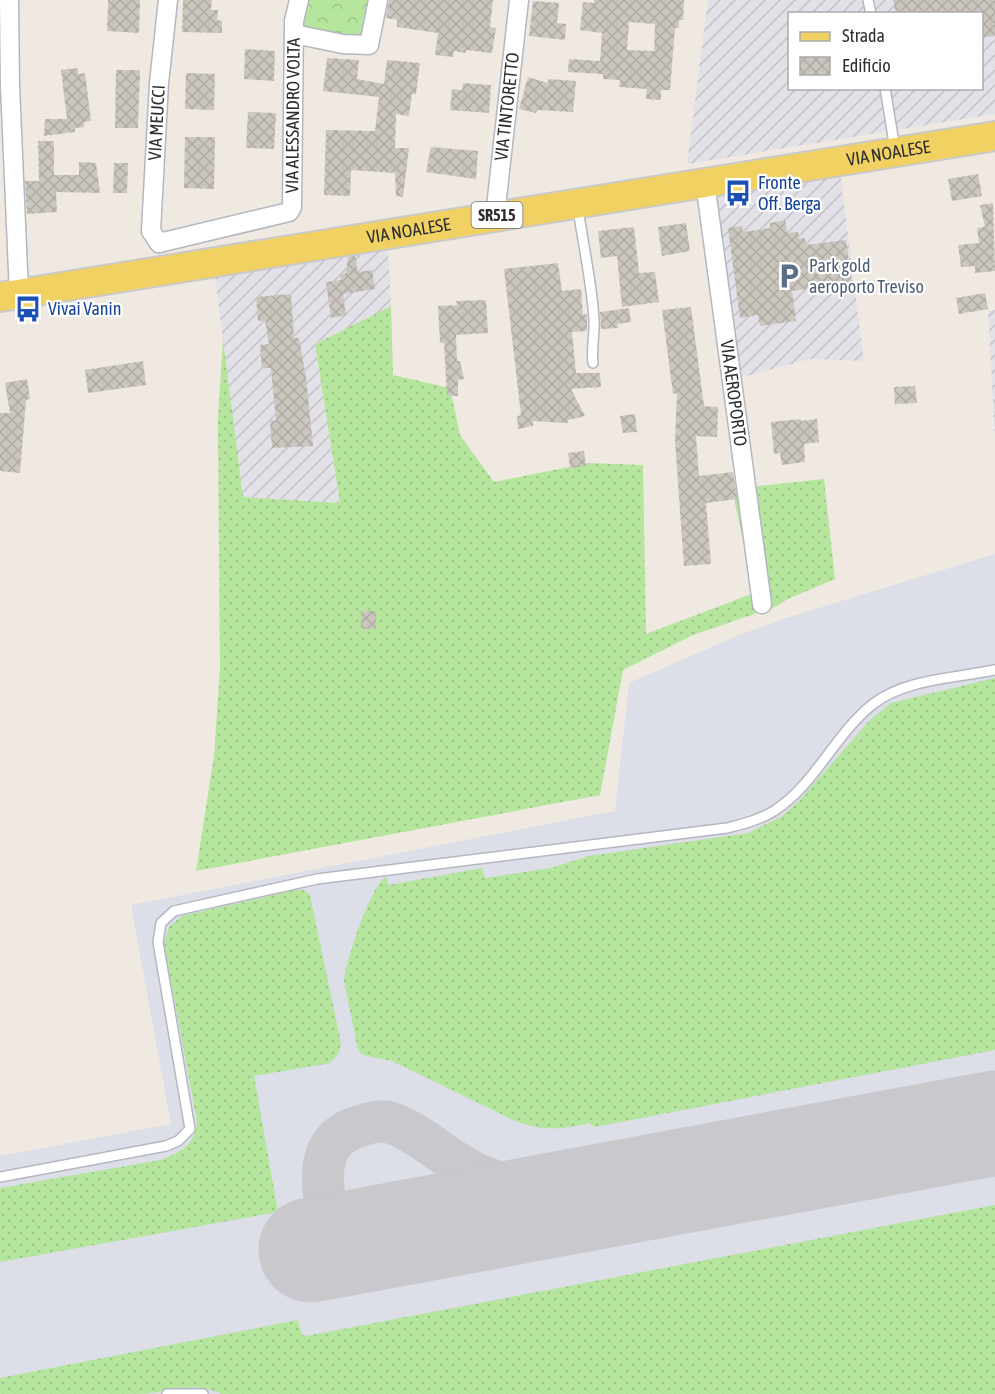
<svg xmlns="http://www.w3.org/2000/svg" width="995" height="1394" font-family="'Asap Condensed',sans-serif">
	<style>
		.industrial { fill: url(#industrial-furrows); fill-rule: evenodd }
		.airport { fill: #dcdee8 }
		.grass { fill: url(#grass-dots) }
		.park { fill: url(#park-crowns) }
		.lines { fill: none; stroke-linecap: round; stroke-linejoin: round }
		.taxiway { stroke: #c9c8cc; stroke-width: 42 }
		.runway { stroke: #c9c8cc; stroke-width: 105 }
		.building { fill: url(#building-cross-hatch); fill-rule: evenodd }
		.lane-casing { stroke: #b4b7c1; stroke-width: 12 }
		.street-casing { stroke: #b4b7c1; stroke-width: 21 }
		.primary-casing { stroke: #c9c9c9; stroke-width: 32 }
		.lane { stroke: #fff; stroke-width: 9 }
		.street { stroke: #fff; stroke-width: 18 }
		.primary { stroke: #f2d163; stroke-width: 28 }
		.labels { text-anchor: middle; stroke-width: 4.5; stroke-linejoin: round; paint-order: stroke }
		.shield { fill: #fff; stroke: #6d6d6d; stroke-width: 1.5 }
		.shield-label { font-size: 16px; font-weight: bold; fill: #2e2e2e }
		.street-label { font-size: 18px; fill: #2e2e2e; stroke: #fff }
		.transit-label { font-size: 18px; fill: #164399; stroke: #fff; text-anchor: start }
		.service-label { font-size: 18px; fill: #4e5e75; stroke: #fff; text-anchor: start }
	</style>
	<defs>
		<pattern id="industrial-furrows" width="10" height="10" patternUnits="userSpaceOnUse" patternTransform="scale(1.5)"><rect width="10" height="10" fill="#e3e1e8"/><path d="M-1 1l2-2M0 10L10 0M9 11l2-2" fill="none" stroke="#c3c1c7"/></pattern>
		<pattern id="grass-dots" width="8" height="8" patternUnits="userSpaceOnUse" patternTransform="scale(1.5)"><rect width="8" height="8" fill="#b6e59e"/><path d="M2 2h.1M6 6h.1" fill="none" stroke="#9dc588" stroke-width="1.8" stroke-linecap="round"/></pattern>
		<pattern id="park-crowns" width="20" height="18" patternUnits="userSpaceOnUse" patternTransform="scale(1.5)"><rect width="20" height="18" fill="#b6e59e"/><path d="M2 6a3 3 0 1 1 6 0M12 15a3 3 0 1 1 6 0" fill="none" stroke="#9dc588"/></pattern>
		<pattern id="building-cross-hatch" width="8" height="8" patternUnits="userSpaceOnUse" patternTransform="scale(1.5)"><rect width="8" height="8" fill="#cbc7bf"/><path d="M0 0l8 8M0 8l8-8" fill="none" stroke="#afaba4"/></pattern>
	</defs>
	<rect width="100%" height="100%" fill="#efe9e1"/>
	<!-- industrial -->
	<g class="industrial">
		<path d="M708,0H995V114L687,164ZM790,14H982V88H790Z"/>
		<path d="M840,173L864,361L810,359L729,381L697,196Z"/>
		<path d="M388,247L391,306L315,344L340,504L242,497L215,275Z"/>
		<path d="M995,310V440L988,311Z"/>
	</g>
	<!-- airport -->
	<path class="airport" d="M995,554V1394H0V1156L171,1124L131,905L615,811L629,683L739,635L786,618Z"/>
	<!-- grass -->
	<g class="grass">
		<path d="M391,306L393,375L450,388L460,435L494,482L588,463L643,465L646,634L754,593L732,489L824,479L835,579L788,599L775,607L693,635L623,670L600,795L196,871L214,756L220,670L218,419L223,339L243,497L340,503L315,344Z"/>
		<path d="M995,678V1050L595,1127L589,1123C562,1130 541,1131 515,1121L392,1061L363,1055L358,1050L344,981L345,972C351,950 369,889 386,876L388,885L482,868L485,878L551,868L589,856L748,833L781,817L798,802L869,721L891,703Z"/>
		<path d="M295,890H303L310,895L341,1043L339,1052L331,1063L254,1076L278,1212L0,1262V1188L160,1160C180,1153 195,1145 197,1122L164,943L169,927L182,916Z"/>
		<path d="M995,1205V1394H221C193,1380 169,1393 140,1394C93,1394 46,1394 0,1394V1378L298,1320L302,1335L306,1336Z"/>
	</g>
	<!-- park -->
	<path class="park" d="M305,0H371L361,43L298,31Z"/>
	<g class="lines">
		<!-- taxiway -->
		<path class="taxiway" d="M383,1237L358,1234L326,1208C320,1172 319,1138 360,1126C369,1123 382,1119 391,1123C425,1135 449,1163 482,1176C523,1193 560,1194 603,1197"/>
		<!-- runway -->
		<path class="runway" d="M311,1250L995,1123"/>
	</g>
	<!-- building -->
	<g class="building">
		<path d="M108,0H140L139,33L107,31Z"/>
		<path d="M183,0H212L211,10H218L217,20L222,21V33L182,32Z"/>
		<path d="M389,0H493L490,27L496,28L492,53L466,50V53L454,51L453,57L435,55L438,33L397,27V20L386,18Z"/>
		<path d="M594,0H684L683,20H679V28H675L670,90H661V100L646,99L647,89L619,87L620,80L603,79V74L568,72L569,59L600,61L602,33L580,30L583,2L594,3ZM629,22L655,24L654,51L627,50Z"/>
		<path d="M893,0H995V36L981,38V14H896Z"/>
		<path d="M533,1L559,3L557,23L566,24L565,40L529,36Z"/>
		<path d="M245,49L275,51L274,81L244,79Z"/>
		<path d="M327,58L359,60L357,79L384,84L387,60L420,63L416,94H412L409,116L396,114L395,148H409L403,197L396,196L395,173L351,170L350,196L324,195L326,130L375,131L379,97L323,91Z"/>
		<path d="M78,68V74L85,73L91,121L84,122V127L75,128V132L44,136L45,119H67L61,70Z"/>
		<path d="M116,70H140L138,128H115Z"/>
		<path d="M186,73L215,74L214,110L185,109Z"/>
		<path d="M528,77L548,83V79L576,81L573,112L537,110L536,113L519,109Z"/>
		<path d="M463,83L491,85L489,113L450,110L452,89L462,90Z"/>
		<path d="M248,112L276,113L274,149L246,148Z"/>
		<path d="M185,137H215L214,189L184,188Z"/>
		<path d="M38,141H54V175H79V162L96,163L100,193L56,192L57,212L27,214L25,181H39Z"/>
		<path d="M431,147L478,151L476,179L426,172Z"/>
		<path d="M114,163H128L127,193H113Z"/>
		<path d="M978,174L982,196L952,201L948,179Z"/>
		<path d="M993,203L995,271L975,273V266L961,267L958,245L979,243L977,228L985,227L980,205Z"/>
		<path d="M785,220L787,233L798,232L799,239L805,238L806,245L846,240L852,282L792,291L796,321L760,326L758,315L740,318L728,228L742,226L743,232L770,228V223Z"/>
		<path d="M686,223L690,251L662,256L658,227Z"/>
		<path d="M634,227L639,273L655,272L659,302L622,307L617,256L601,258L598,231Z"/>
		<path d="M355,256L358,272L372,270L375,289L343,294L346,315L331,318L326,282L341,280L340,275L346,273L348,257Z"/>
		<path d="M558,263L562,291L581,289L583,315L587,314V331L572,332L576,373H600L601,387L571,389L585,416L568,420V423L533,421V426L518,429L517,416L521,415L504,269Z"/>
		<path d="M985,293L988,309L959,314L956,298Z"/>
		<path d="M291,294L294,338H299L306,377L313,446L272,448L270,421L276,420L272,380L271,368H262L260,345L269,344L265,320L258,321L256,297Z"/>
		<path d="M486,300L488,333L456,335L457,361H460L464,379L458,380V396H447L444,343H440L438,306L457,305L456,301Z"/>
		<path d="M691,307L704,406L718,407L717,437L696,436L699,476L733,472L737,499L706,503L711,564L684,566L675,441L677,393L673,394L662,310Z"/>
		<path d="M629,308L631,322L617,324L618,328L601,329L600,312Z"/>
		<path d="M143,361L146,385L88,393L85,370Z"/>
		<path d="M27,379L30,399L26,400L20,473L0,471V413H10L5,383Z"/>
		<path d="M915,386L917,403L895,404L894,387Z"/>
		<path d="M635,414L637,432L623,433L620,416Z"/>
		<path d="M801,419V421L817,419L819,442L804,444L805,462L782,465L780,453L774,454L771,422Z"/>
		<path d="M584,451L586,466L570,468L568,453Z"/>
		<rect x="361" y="611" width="15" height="18"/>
	</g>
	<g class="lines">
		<!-- lane casing -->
		<g class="lane-casing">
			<g id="lane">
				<path d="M868,0L871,14"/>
				<path d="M885,88L895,149"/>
				<path d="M578,208C583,245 592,283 594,320C595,335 591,347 593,363"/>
				<path d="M0,1177L166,1146L178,1141L190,1129L158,942L161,923L174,911L317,879L727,828C743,824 759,820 774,811C815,785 835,734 873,704C905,679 956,678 995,670"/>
				<path d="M167,1394H203"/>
			</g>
		</g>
		<!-- street casing -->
		<g class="street-casing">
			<g id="street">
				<path d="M9,0L10,86L19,294"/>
				<path d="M294,34L343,44L369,45L378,0"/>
				<path id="s1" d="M705,182L762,604"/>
				<path id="s2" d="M495,216L519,0"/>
				<path id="s3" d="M159,243L289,212L292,207L294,21L299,0"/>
				<path id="s4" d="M159,243L151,231L159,83L168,0"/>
			</g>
		</g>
		<!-- primary casing -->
		<g class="primary-casing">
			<g id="primary">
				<path id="s5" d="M0,297L995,136"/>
			</g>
		</g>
		<!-- lane -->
		<use href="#lane" class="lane"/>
		<!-- street -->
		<use href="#street" class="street"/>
		<!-- primary -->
		<use href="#primary" class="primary"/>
	</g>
	<!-- icons -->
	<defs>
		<g id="bus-bare" transform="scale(2.07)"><path d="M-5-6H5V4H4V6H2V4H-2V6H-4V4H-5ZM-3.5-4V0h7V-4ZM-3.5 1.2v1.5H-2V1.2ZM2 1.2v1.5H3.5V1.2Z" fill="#1a4fb4" stroke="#fff" stroke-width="2.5" paint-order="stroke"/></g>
		<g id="parking-bare" transform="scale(2.07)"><path d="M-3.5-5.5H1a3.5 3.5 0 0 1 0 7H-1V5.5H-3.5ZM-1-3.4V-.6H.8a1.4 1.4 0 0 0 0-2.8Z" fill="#5c6f8a" stroke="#fff" stroke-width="2.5" paint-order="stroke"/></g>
	</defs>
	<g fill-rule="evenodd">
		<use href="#bus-bare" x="738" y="193"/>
		<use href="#parking-bare" x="789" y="276"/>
		<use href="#bus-bare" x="28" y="309"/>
	</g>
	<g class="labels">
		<!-- shield labels -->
		<rect class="shield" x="471.5" y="202" width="51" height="26" rx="4.5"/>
		<g class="shield-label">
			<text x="497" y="221">SR515</text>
		</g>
		<!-- street labels -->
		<g class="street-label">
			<text dy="6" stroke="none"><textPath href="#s2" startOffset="110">VIA TINTORETTO</textPath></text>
			<text dy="6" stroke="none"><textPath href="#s3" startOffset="231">VIA ALESSANDRO VOLTA</textPath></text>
			<text dy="6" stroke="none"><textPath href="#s4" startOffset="123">VIA MEUCCI</textPath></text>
			<text dy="6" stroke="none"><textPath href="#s5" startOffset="900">VIA NOALESE</textPath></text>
			<text dy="6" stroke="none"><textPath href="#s5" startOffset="414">VIA NOALESE</textPath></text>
			<text dy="6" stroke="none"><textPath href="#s1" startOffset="213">VIA AEROPORTO</textPath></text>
		</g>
		<!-- transit labels -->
		<g class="transit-label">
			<text x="758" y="189">Fronte<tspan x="758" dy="21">Off. Berga</tspan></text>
			<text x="48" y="315">Vivai Vanin</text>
		</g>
		<!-- service labels -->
		<g class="service-label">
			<text x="809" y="272">Park gold<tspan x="809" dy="21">aeroporto Treviso</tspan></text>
		</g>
	</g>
	<!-- legend -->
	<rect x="788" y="12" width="195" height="78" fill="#ffffff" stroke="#ababab" stroke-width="1.5"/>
	<rect x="800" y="32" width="30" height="9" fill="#f2d163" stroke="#ababab" stroke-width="1.5"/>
	<text x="842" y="42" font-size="18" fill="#2e2e2e">Strada</text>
	<rect x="800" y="57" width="30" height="18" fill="url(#building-cross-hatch)" stroke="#ababab" stroke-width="1.5"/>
	<text x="842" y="72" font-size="18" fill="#2e2e2e">Edificio</text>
</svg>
